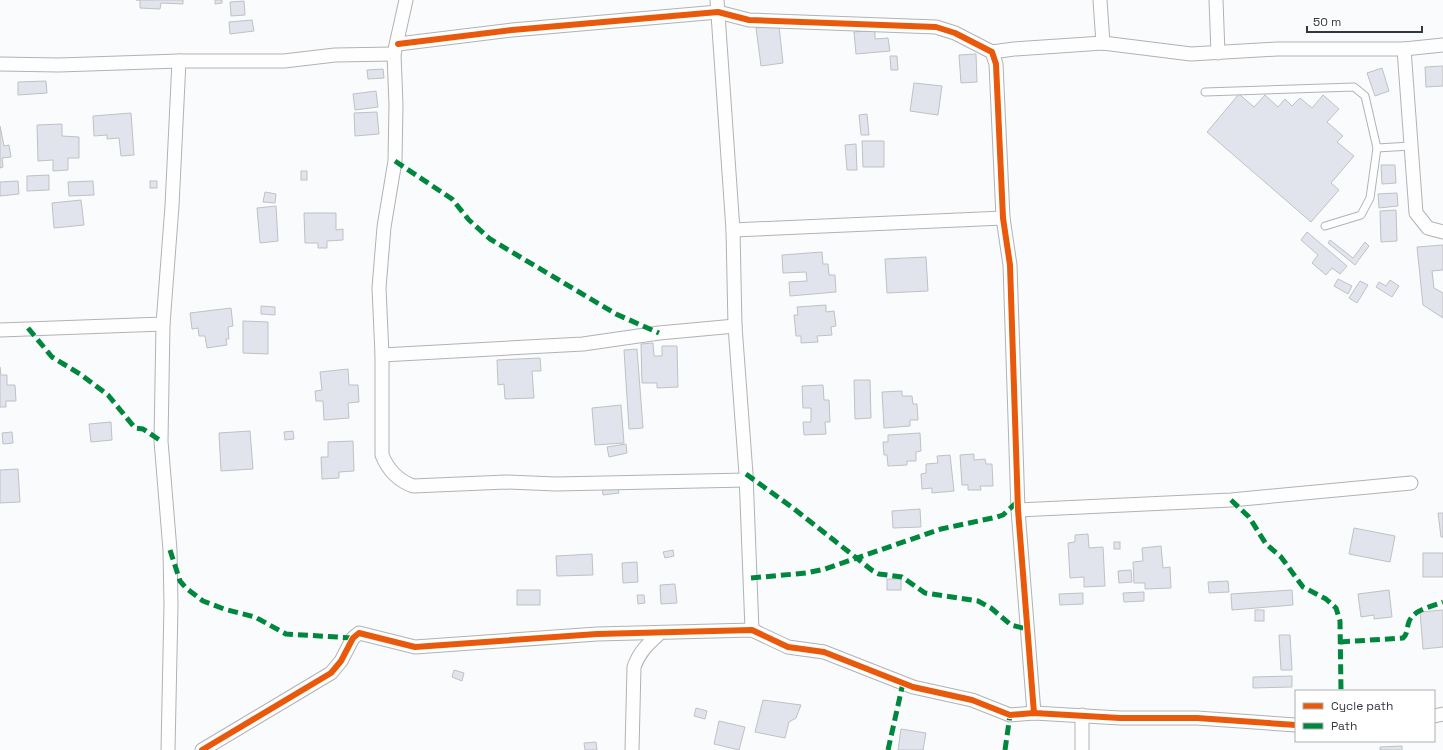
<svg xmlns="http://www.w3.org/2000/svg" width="1443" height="750" font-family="'Space Grotesk',sans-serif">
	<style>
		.building { fill: #e1e4ec; stroke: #bfc1c4 }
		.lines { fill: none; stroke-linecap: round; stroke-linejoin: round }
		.service-casing { stroke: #b1b2b5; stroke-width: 9 }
		.minor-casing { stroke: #b1b2b5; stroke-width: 15 }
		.service { stroke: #fefeff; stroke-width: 7 }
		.minor { stroke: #fefeff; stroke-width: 13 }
		.quiet { stroke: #00873e; stroke-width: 5; stroke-dasharray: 10 5; stroke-linecap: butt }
		.cycleway-casing { stroke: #fff; stroke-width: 8 }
		.cycleway { stroke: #e8590c; stroke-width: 6 }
	</style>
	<rect width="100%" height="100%" fill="#fafbfc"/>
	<!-- building -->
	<g class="building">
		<path d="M136,0H183V4L161,3L160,9L140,8V0Z"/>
		<path d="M215,0H222V3L215,4Z"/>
		<path d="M244,1L245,15L231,16L230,2Z"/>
		<path d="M252,20L254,31L230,34L229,22Z"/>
		<path d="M779,26L783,63L761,66L756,28Z"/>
		<path d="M875,30V39L888,38L890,51L856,54L854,32Z"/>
		<path d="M976,54L977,82L961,83L959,55Z"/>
		<path d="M890,56H897L898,70H891Z"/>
		<path d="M1443,66V86L1426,87L1425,67Z"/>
		<path d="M1382,68L1389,91L1375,96L1367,73Z"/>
		<path d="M383,69L384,78L368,79L367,70Z"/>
		<path d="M46,81L47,93L18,95V82Z"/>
		<path d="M914,83L942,86L938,115L910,111Z"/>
		<path d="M376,91L378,107L355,110L353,94Z"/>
		<path d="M1239,94L1254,107L1265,95L1278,107L1285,99L1292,106L1300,98L1312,108L1323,95L1339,109L1327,122L1343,136L1337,142L1354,156L1331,183L1339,190L1311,222L1207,132Z"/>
		<path d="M377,112L379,134L355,136L354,113Z"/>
		<path d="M131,113L134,155L121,156L119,138L107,139V135L94,136L93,116Z"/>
		<path d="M867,114L869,135H861L859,115Z"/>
		<path d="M62,124V136L79,137V158H68V170L53,171V160L38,161L37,125Z"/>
		<path d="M0,126L4,146L9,145L11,157L2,158L3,167L0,168Z"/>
		<path d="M862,141H884V167H863Z"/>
		<path d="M856,144L857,170H847L845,145Z"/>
		<path d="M1381,165H1395L1396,183L1382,184Z"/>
		<rect x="301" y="171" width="6" height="9"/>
		<path d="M49,175V190L27,191V176Z"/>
		<path d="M18,181L19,194L0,196V182Z"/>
		<path d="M93,181L94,195L69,196L68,182Z"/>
		<rect x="150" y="181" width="7" height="7"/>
		<path d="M265,192L276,194L275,203L263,202Z"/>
		<path d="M1397,193L1398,206L1379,208L1378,194Z"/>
		<path d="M81,200L84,225L54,228L52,203Z"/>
		<path d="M276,206L278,241L260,243L257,208Z"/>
		<path d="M1396,210L1397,241L1381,242L1380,211Z"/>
		<path d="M304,213H336V230L343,229V240L327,241V248H318V243H305Z"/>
		<path d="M1307,232L1347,266L1340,274L1332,268L1326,275L1312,263L1318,255L1301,240Z"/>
		<path d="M1330,240L1353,258L1365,242L1369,246L1355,265L1328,243Z"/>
		<path d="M1443,245V270L1432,271L1434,288L1443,293V318L1423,305L1417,247Z"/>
		<path d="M822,252L823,264H828L829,275H835L836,292L790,296L789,282L807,281L806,272L783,273L782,255Z"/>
		<path d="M926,257L928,291L887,293L885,259Z"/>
		<path d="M1338,279L1352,286L1348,294L1334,286Z"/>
		<path d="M1390,280L1399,286L1392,297L1376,287L1379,282L1386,286Z"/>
		<path d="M1360,281L1368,285L1357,303L1349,298Z"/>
		<path d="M826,305V312L834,311L836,326L831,327L832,335L817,336L818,342L801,343V336H796L794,315H798L797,307Z"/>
		<path d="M261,306L275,307V315L261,314Z"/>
		<path d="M231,308L233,326L228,327L229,339H226L227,345L207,348L205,336H199L198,328L192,329L190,313Z"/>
		<path d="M243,321L268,322V354L243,353Z"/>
		<path d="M653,343L654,356H662V346H677L678,387L657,388V383H642L641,344Z"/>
		<path d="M637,349L643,428L629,429L624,350Z"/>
		<path d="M540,358L541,371H532L534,398L505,399L504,384L498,385L497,360Z"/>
		<path d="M0,367L1,375H7V385H15L16,401H6V407H0Z"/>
		<path d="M348,369L349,385H358L359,402L348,403L349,418L324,420L323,401H316L315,391L322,390L320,372Z"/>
		<path d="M854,380H870L871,418L855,419Z"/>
		<path d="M823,385L824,400H829L830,422H825L826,434L804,435L803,422H811V408H803L802,386Z"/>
		<path d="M902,391V396H912L913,404H917L918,420H910V426L884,428L882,392Z"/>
		<path d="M621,405L624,443L595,445L592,408Z"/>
		<path d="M111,422L112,440L91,442L89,424Z"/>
		<path d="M250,431L253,469L221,471L219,433Z"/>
		<path d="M293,431L294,439L285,440L284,432Z"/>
		<path d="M12,432L13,443L3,444L2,433Z"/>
		<path d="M920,433L921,451L916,452V461H907V465L888,466L887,455H884L883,442H888V435Z"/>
		<path d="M353,441L354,471L339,472V478L322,479L321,457H328V442Z"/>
		<path d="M626,444L627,453L609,457L607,447Z"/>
		<path d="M974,454V460L985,459L986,464H992L993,486H980L981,490H968V485H962L960,455Z"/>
		<path d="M950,455L954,491L932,493V488L922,489L921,474L926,473V464L938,463L937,456Z"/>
		<path d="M18,469L20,502L0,503V470Z"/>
		<path d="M617,483L619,493L603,495L602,486Z"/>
		<path d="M920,509L921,527L893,528L892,511Z"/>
		<path d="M1438,513H1443V537H1441Z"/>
		<path d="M1354,528L1395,536L1390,562L1349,554Z"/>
		<path d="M1088,534L1089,548L1103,547L1105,586L1084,587V577L1070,578L1068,543L1075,542V535Z"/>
		<rect x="1114" y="542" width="6" height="7"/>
		<path d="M1161,546L1163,568L1170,567L1171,588L1145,589V583H1134L1133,562L1143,561L1142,548Z"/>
		<path d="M673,550L674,556L665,558L663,552Z"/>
		<rect x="1423" y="553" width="20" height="24"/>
		<path d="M592,554L593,575L557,576L556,556Z"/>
		<path d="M637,562L638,582L623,583L622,563Z"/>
		<path d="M1131,570L1132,582L1119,583L1118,571Z"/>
		<rect x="887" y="579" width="14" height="11"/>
		<path d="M1228,581L1229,592L1209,593L1208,582Z"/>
		<path d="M675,584L677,603L661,604L660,585Z"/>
		<rect x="517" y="590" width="23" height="15"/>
		<path d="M1292,590L1293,605L1232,610L1231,594Z"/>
		<path d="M1389,590L1392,617L1374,619V615L1361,617L1358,594Z"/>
		<path d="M1144,592V601L1124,602L1123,593Z"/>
		<path d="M1083,593V604L1060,605L1059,594Z"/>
		<path d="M637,595H644L645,603L638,604Z"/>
		<rect x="1255" y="610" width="9" height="11"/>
		<path d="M1443,610V647L1423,649L1420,612Z"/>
		<path d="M1279,635H1290L1292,670H1281Z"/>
		<path d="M454,670L464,673L462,681L452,677Z"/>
		<path d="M1292,676V687L1253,688V677Z"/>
		<path d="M763,700L801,705L796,718L789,722L785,738L755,732Z"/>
		<path d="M696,708L707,711L705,719L694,716Z"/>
		<path d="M719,721L745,727L739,750L714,744Z"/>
		<path d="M901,729L926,733L923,750H898Z"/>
		<path d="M596,742L597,750H585L584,743Z"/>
		<path d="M1402,746V750H1380V747Z"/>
	</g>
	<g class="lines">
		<!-- service casing -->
		<g class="service-casing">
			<g id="service">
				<path d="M1205,92L1354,87L1365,96L1377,148L1370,198L1361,215L1325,226"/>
				<path d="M1377,148L1411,146"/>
			</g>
		</g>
		<!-- minor casing -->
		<g class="minor-casing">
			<g id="minor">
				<path d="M406,0L394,54L396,105L395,161L384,227L379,288L382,355V455C388,470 397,480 413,486L506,482L556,484L747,480"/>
				<path d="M717,0L733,230L735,326L746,474L752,630"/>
				<path d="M1100,0L1103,43"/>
				<path d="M1216,0L1218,53"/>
				<path d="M398,44L512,30L718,12L749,20L936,27L955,33L992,52L996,64L1003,218L1010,265L1018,510L1034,713"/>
				<path d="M1404,49L1416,213L1428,228L1443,232"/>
				<path d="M992,52L1014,49L1103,43L1191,54L1277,49H1404L1443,45"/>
				<path d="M0,64L59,65L179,61H284L335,55L394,54"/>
				<path d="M733,230L1003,218"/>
				<path d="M163,324L161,441L170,550L171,605L168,750"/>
				<path d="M0,330L163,324L172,206L179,61"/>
				<path d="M382,355L583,344L659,333L735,326"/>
				<path d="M1018,510L1231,500L1411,483"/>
				<path d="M1434,716L1443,714"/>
				<path d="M202,750L331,673L341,661L353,638L359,633L415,647L597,634L752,630L788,647L824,652L913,687L972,700L1010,715L1034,713L1120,718H1197L1296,725"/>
				<path d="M632,750L634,667C639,652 648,644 659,634"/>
				<path d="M1082,750V715"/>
			</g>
		</g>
		<!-- service -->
		<use href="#service" class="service"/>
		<!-- minor -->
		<use href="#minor" class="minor"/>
		<!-- quiet -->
		<g class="quiet">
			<path d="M395,161L452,199L469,220L490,239L616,314L659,333"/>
			<path d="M28,328L52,357L80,374L108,395L135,428L143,429L161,441"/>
			<path d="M746,474L793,508L873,571L879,574L902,577L925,593L978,601L991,608L1011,625L1027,629"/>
			<path d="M1231,500L1249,517L1266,544L1281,557L1303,587L1326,599L1336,608L1340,621L1341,691"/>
			<path d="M170,550L180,581L186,588L203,601L224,609L255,617L286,634L353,638"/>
			<path d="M751,578L806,573L825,569L941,529L997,517L1003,515L1018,501"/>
			<path d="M1340,642L1403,638C1409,633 1406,624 1411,618C1417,609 1433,606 1443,602"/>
			<path d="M888,750L903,683"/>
			<path d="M1005,750L1010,715"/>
		</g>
		<!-- cycleway casing -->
		<g class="cycleway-casing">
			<g id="cycleway">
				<path d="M398,44L512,30L718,12L749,20L936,27L955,33L992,52L996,64L1003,218L1010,265L1018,510L1034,713"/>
				<path d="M202,750L331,673L341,661L353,638L359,633L415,647L597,634L752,630L788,647L824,652L913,687L972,700L1010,715L1034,713L1120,718H1197L1296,725"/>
			</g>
		</g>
		<!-- cycleway -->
		<use href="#cycleway" class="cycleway"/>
	</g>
	<!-- legend -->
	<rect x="1295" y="690" width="140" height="52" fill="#ffffff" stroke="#aeafb1"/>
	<rect x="1303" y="703" width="20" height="6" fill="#e8590c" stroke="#aeafb1"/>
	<text x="1331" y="710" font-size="12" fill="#34363d">Cycle path</text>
	<rect x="1303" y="723" width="20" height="6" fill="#00873e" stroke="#aeafb1"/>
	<text x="1331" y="730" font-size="12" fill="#34363d">Path</text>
	<!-- scale -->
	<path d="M1307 26v6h115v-6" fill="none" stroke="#34363d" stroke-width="2"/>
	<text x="1313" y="26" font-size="12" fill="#34363d" stroke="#ffffff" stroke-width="3" paint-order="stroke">50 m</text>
</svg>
